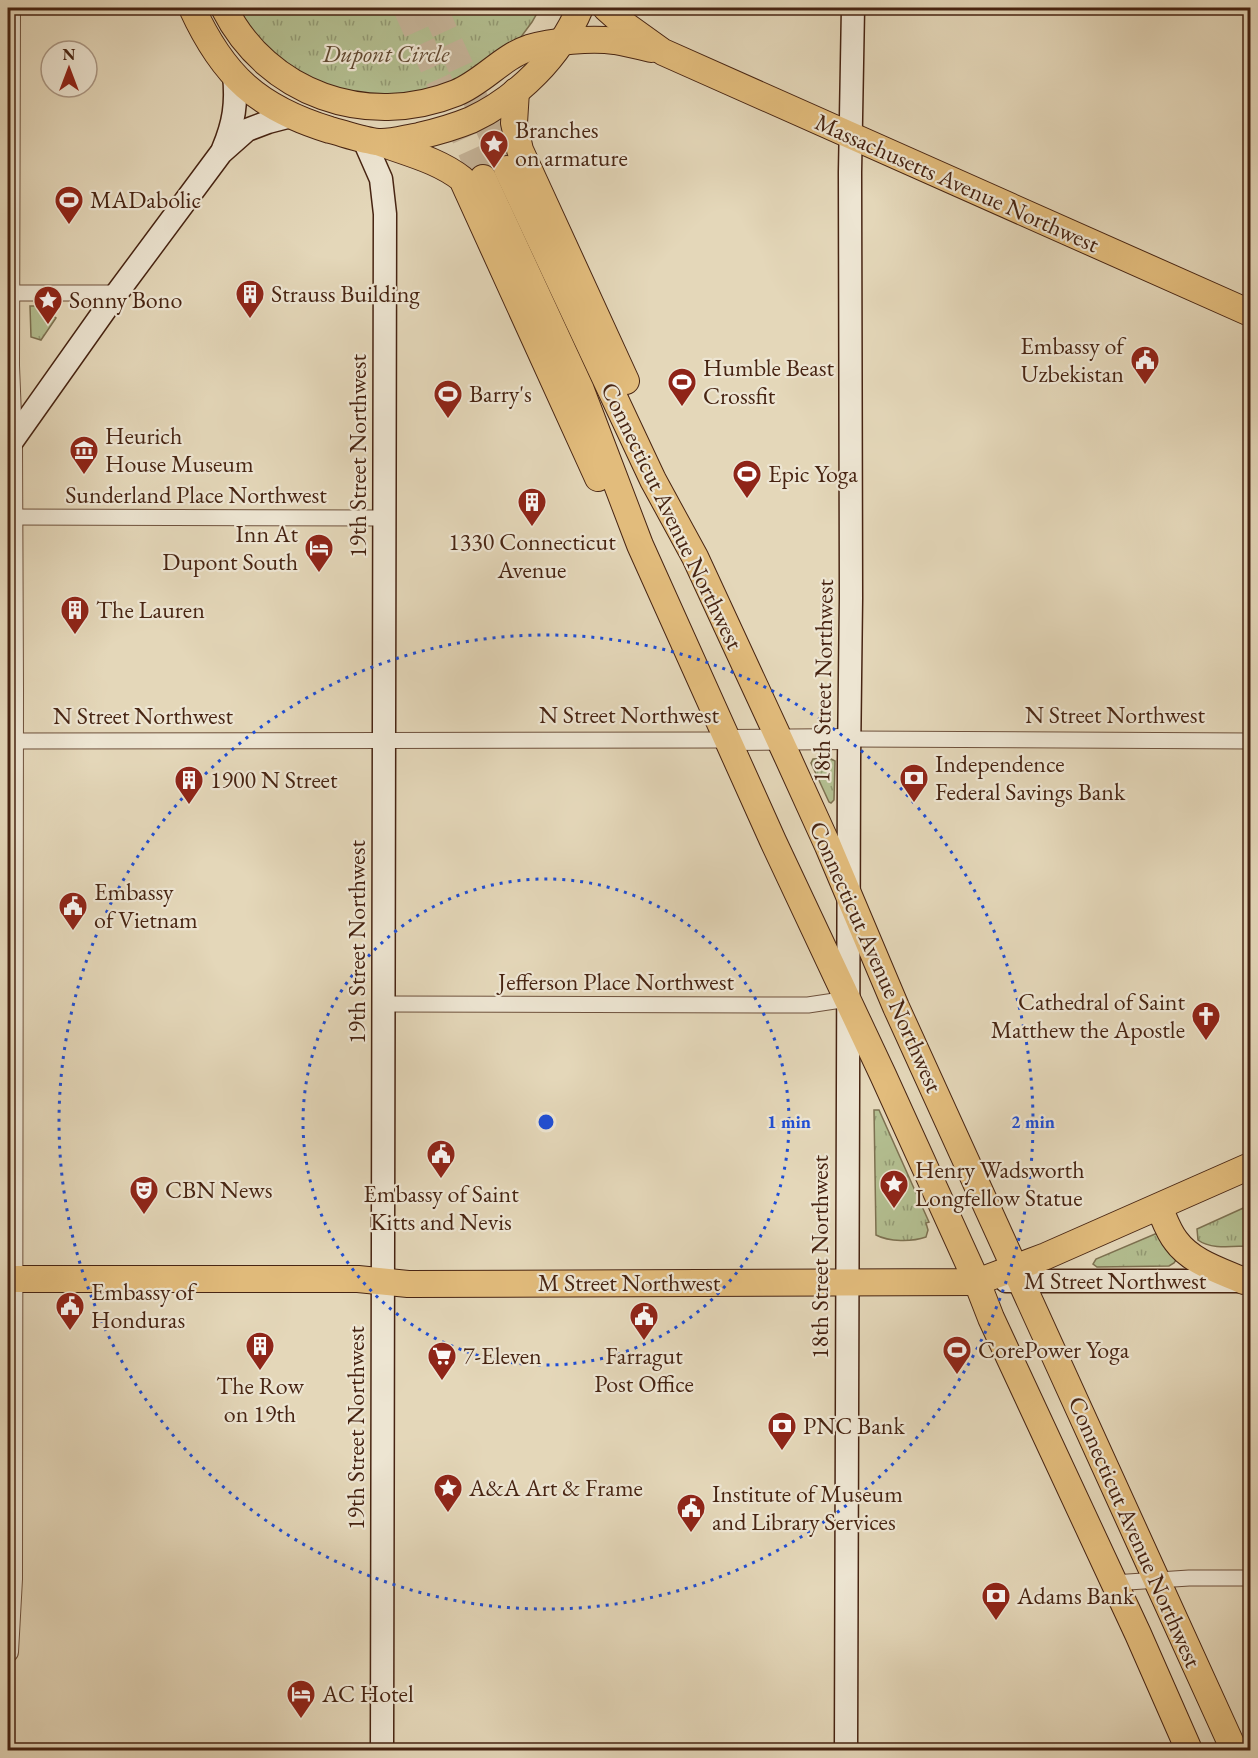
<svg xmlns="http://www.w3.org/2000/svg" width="1258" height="1758" font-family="'EB Garamond',serif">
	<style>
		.park { fill: url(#park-tufts); stroke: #7d7151; stroke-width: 1.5 }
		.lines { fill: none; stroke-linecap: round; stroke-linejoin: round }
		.primary-tunnel { stroke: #c5b398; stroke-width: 26; stroke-dasharray: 26 13; stroke-linecap: butt }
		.minor-casing { stroke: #6e513c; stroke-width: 17 }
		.tertiary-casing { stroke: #6e513c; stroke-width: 22 }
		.secondary-casing { stroke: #472412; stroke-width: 25 }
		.primary-casing { stroke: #472412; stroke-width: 28 }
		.minor { stroke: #ede5d2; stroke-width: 15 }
		.tertiary { stroke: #ede5d2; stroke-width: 20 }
		.secondary { stroke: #ede5d2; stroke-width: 22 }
		.primary { stroke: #e2bc7c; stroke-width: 26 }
		.ring { fill: none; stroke: #1d4ed8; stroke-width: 3; stroke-dasharray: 3 6 }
		.labels { text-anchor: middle; stroke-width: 4.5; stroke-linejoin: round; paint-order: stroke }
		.park-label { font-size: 24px; font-style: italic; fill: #624a32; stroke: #ede5d2 }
		.poi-label { font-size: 24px; fill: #472412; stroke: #ede5d2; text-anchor: start }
		.street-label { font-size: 24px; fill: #472412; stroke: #ede5d2 }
		.centre { fill: #1d4ed8; stroke: #ede5d2; stroke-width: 3 }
		.ring-label { font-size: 18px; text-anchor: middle; font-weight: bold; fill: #1d4ed8; stroke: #ede5d2; stroke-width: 4.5; stroke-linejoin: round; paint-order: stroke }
	</style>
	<defs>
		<pattern id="park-tufts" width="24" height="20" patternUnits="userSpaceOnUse" patternTransform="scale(1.5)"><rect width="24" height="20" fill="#b3be90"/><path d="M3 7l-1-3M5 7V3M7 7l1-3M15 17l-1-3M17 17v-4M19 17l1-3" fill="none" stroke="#939a74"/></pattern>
	</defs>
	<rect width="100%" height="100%" fill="#e4d7b9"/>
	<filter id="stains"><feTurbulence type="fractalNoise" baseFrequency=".00333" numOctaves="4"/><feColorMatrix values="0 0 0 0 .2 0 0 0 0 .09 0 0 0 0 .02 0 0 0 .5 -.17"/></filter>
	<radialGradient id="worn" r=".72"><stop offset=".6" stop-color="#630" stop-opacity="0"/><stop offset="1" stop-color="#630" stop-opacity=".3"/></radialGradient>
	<!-- park -->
	<g class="park">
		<path d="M233,8H540L532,22L518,41L452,89L359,99L284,68Z"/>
		<path d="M30,306H52V315L56,318L41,340L31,337Z"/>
		<path d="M829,758L835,761L834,800L831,803L829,802L811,763L813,759Z"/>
		<path d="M874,1110H879L929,1222L926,1223L928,1230L926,1237C912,1242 889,1242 876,1235Z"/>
		<path d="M1250,1205V1246C1234,1246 1211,1250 1198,1240L1197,1229Z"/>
		<path d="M1155,1234H1159L1176,1260L1174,1263L1169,1266L1097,1267L1093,1264L1096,1259Z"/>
	</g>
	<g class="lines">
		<!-- primary-tunnel -->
		<g class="primary-tunnel">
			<path d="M406,8L483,178"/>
			<path d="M434,8L507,169"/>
		</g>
		<!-- minor casing -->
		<g class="minor-casing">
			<g id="minor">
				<path d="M8,293H117"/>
				<path d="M8,517L384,518"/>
				<path d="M850,739L1250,741"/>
				<path d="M8,741L729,740"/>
				<path d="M383,1004L808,1005L848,999"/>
				<path d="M1113,1583L1189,1578H1250"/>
			</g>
		</g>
		<!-- tertiary casing -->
		<g class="tertiary-casing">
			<g id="tertiary">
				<path d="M729,740L850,739"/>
				<path d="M8,1652L12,1579L13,688L12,442L9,366L10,8"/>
			</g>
		</g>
		<!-- secondary casing -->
		<g class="secondary-casing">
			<g id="secondary">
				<path d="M363,138L381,179L385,214L382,1750"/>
				<path d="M223,149C234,123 237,103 234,75"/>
				<path d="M8,447L117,293L221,153L247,130L268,122L291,116"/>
				<path d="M1006,1281H1240"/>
				<path d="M846,1750L849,760L851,598L850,172L853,8"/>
			</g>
		</g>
		<!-- primary casing -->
		<g class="primary-casing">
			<g id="primary">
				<path d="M192,8C223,76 258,108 330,130C342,133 365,141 378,142C391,143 406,138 419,136C436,132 454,127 471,120C518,98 560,56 580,8"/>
				<path d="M224,8C267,94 367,129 456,93C483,82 502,57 529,48C552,41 592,38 615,41C627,43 639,46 651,49"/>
				<path d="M606,8L624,24L663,52L1250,313"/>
				<path d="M516,91L514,123L520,150L626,381"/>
				<path d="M378,142C407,153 438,160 462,179L598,478"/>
				<path d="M507,169L653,480L695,557L788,758L828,846L896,1007L1234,1750"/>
				<path d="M483,178L581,390L640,545L773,841L883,1075L977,1282L991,1318L1138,1634L1189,1750"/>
				<path d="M1159,1207C1164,1218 1168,1231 1176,1241C1191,1262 1221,1271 1244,1281"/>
				<path d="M8,1279H358L408,1284L977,1282L1046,1256L1250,1166"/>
			</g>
		</g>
		<!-- minor -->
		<use href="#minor" class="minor"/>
		<!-- tertiary -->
		<use href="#tertiary" class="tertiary"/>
		<!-- secondary -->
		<use href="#secondary" class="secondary"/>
		<!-- primary -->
		<use href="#primary" class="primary"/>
	</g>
	<!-- distance rings -->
	<g class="ring">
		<circle cx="546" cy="1122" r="243"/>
		<circle cx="546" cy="1122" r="487"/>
	</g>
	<!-- icons -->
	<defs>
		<g id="sight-pin" transform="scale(1.5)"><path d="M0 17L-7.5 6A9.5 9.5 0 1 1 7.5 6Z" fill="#8f2418" stroke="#ede5d2"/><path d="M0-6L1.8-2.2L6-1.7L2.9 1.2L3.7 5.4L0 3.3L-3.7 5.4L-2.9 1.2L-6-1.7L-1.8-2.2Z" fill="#fff"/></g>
		<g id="stadium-pin" transform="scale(1.5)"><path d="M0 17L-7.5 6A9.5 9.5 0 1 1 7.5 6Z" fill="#8f2418" stroke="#ede5d2"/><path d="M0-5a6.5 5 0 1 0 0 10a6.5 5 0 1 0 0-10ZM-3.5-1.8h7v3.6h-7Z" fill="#fff"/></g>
		<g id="building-pin" transform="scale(1.5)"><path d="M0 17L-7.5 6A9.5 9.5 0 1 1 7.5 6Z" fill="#8f2418" stroke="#ede5d2"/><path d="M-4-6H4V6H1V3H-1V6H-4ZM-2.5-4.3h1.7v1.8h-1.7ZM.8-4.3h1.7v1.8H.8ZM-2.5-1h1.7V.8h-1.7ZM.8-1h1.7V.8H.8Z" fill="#fff"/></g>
		<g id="civic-pin" transform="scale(1.5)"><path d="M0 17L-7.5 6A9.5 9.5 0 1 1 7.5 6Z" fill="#8f2418" stroke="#ede5d2"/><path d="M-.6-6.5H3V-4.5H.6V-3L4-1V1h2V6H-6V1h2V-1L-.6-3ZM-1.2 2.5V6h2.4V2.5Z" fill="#fff"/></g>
		<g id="museum-pin" transform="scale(1.5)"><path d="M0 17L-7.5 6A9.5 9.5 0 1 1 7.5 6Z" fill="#8f2418" stroke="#ede5d2"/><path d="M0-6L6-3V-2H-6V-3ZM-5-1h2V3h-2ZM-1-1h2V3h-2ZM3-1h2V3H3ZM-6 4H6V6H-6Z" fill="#fff"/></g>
		<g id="hotel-pin" transform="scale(1.5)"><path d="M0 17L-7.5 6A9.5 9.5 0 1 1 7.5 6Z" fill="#8f2418" stroke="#ede5d2"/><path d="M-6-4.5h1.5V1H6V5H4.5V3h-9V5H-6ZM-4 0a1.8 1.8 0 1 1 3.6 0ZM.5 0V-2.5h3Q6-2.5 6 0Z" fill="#fff"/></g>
		<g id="bank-pin" transform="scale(1.5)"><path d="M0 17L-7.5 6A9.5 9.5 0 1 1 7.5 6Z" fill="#8f2418" stroke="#ede5d2"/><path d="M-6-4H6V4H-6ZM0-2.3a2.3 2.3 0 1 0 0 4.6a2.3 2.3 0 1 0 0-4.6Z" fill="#fff"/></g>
		<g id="church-pin" transform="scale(1.5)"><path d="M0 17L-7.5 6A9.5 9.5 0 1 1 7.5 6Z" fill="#8f2418" stroke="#ede5d2"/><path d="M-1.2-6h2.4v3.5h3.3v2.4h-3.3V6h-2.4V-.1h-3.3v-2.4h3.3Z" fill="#fff"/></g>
		<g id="theatre-pin" transform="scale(1.5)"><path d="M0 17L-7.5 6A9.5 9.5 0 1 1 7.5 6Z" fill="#8f2418" stroke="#ede5d2"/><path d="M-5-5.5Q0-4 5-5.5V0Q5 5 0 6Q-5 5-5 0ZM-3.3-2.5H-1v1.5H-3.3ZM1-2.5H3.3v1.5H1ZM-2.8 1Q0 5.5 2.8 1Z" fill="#fff"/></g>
		<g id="supermarket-pin" transform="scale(1.5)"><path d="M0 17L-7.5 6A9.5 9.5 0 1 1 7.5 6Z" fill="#8f2418" stroke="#ede5d2"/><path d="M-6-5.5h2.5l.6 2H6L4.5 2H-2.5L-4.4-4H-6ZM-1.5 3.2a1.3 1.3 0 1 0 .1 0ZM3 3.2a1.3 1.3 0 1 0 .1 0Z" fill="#fff"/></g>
	</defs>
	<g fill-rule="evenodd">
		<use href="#sight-pin" x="494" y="144"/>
		<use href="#stadium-pin" x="69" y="200"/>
		<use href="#building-pin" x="250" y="294"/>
		<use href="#sight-pin" x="48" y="300"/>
		<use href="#civic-pin" x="1145" y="360"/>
		<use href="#stadium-pin" x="682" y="382"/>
		<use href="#stadium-pin" x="448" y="394"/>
		<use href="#museum-pin" x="84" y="450"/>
		<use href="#stadium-pin" x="747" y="474"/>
		<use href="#building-pin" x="532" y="502"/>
		<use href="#hotel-pin" x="319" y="548"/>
		<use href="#building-pin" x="75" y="610"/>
		<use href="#bank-pin" x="914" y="778"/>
		<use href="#building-pin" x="189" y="780"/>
		<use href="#civic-pin" x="73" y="906"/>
		<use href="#church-pin" x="1206" y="1016"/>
		<use href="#civic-pin" x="441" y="1154"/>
		<use href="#sight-pin" x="894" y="1184"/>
		<use href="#theatre-pin" x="144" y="1190"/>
		<use href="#civic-pin" x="70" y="1306"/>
		<use href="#civic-pin" x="644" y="1316"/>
		<use href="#building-pin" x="260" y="1346"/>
		<use href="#stadium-pin" x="957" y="1350"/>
		<use href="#supermarket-pin" x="442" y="1356"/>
		<use href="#bank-pin" x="782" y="1426"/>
		<use href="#sight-pin" x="448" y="1488"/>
		<use href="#civic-pin" x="691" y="1508"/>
		<use href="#bank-pin" x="996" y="1596"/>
		<use href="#hotel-pin" x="301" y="1694"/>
	</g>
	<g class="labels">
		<!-- park labels -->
		<g class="park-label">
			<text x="386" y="62">Dupont Circle</text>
		</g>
		<!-- poi labels -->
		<g class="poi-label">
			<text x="515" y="138">Branches<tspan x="515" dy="28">on armature</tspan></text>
			<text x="90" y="208">MADabolic</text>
			<text x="271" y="302">Strauss Building</text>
			<text x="69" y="308">Sonny Bono</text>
			<text x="1124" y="354" text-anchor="end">Embassy of<tspan x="1124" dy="28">Uzbekistan</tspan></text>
			<text x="703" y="376">Humble Beast<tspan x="703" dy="28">Crossfit</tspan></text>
			<text x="469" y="402">Barry's</text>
			<text x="105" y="444">Heurich<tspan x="105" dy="28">House Museum</tspan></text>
			<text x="768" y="482">Epic Yoga</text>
			<text x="298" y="542" text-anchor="end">Inn At<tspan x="298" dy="28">Dupont South</tspan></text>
			<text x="532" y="550" text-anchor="middle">1330 Connecticut<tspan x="532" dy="28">Avenue</tspan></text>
			<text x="96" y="618">The Lauren</text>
			<text x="935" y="772">Independence<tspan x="935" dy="28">Federal Savings Bank</tspan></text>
			<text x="210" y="788">1900 N Street</text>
			<text x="94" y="900">Embassy<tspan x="94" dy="28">of Vietnam</tspan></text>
			<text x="1185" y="1010" text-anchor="end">Cathedral of Saint<tspan x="1185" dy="28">Matthew the Apostle</tspan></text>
			<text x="915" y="1178">Henry Wadsworth<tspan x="915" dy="28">Longfellow Statue</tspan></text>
			<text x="165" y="1198">CBN News</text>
			<text x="441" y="1202" text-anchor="middle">Embassy of Saint<tspan x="441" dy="28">Kitts and Nevis</tspan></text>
			<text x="91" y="1300">Embassy of<tspan x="91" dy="28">Honduras</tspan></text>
			<text x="978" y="1358">CorePower Yoga</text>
			<text x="463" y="1364">7-Eleven</text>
			<text x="644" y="1364" text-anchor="middle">Farragut<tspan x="644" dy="28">Post Office</tspan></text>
			<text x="260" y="1394" text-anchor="middle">The Row<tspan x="260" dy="28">on 19th</tspan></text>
			<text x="803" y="1434">PNC Bank</text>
			<text x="469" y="1496">A&amp;A Art &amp; Frame</text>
			<text x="712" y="1502">Institute of Museum<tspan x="712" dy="28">and Library Services</tspan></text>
			<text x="1017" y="1604">Adams Bank</text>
			<text x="322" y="1702">AC Hotel</text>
		</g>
		<!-- street labels -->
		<g class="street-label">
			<text transform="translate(957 183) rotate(24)" y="8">Massachusetts Avenue Northwest</text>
			<text transform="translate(358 456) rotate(-90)" y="8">19th Street Northwest</text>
			<text x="196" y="503">Sunderland Place Northwest</text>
			<text transform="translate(672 516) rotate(64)" y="8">Connecticut Avenue Northwest</text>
			<text transform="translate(823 681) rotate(-89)" y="8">18th Street Northwest</text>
			<text x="629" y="723">N Street Northwest</text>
			<text x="1115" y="723">N Street Northwest</text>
			<text x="143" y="724">N Street Northwest</text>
			<text transform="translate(357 942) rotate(-90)" y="8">19th Street Northwest</text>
			<text transform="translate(876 957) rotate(66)" y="8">Connecticut Avenue Northwest</text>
			<text x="616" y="990">Jefferson Place Northwest</text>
			<text transform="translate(820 1257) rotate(-90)" y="8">18th Street Northwest</text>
			<text x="1115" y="1289">M Street Northwest</text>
			<text x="629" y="1291">M Street Northwest</text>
			<text transform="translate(356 1428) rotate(-90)" y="8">19th Street Northwest</text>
			<text transform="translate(1135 1532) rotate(66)" y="8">Connecticut Avenue Northwest</text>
		</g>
	</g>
	<circle cx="546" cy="1122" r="9" class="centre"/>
	<g class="ring-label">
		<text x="789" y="1128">1 min</text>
		<text x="1033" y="1128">2 min</text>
	</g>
	<!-- margin -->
	<rect width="1258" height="1758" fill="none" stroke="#e4d7b9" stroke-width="30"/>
	<rect x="9" y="9" width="1240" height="1740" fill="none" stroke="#472412" stroke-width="3"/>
	<rect x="15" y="15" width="1228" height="1728" fill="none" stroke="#472412" stroke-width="1.5"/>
	<!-- north arrow -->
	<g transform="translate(69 69)"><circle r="28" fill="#ede5d2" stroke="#ab9885" stroke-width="1.5"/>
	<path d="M0-4.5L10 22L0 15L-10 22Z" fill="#8f2418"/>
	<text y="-9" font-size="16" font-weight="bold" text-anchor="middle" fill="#472412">N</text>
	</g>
	<rect width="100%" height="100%" filter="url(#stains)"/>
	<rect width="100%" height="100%" fill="url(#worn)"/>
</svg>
